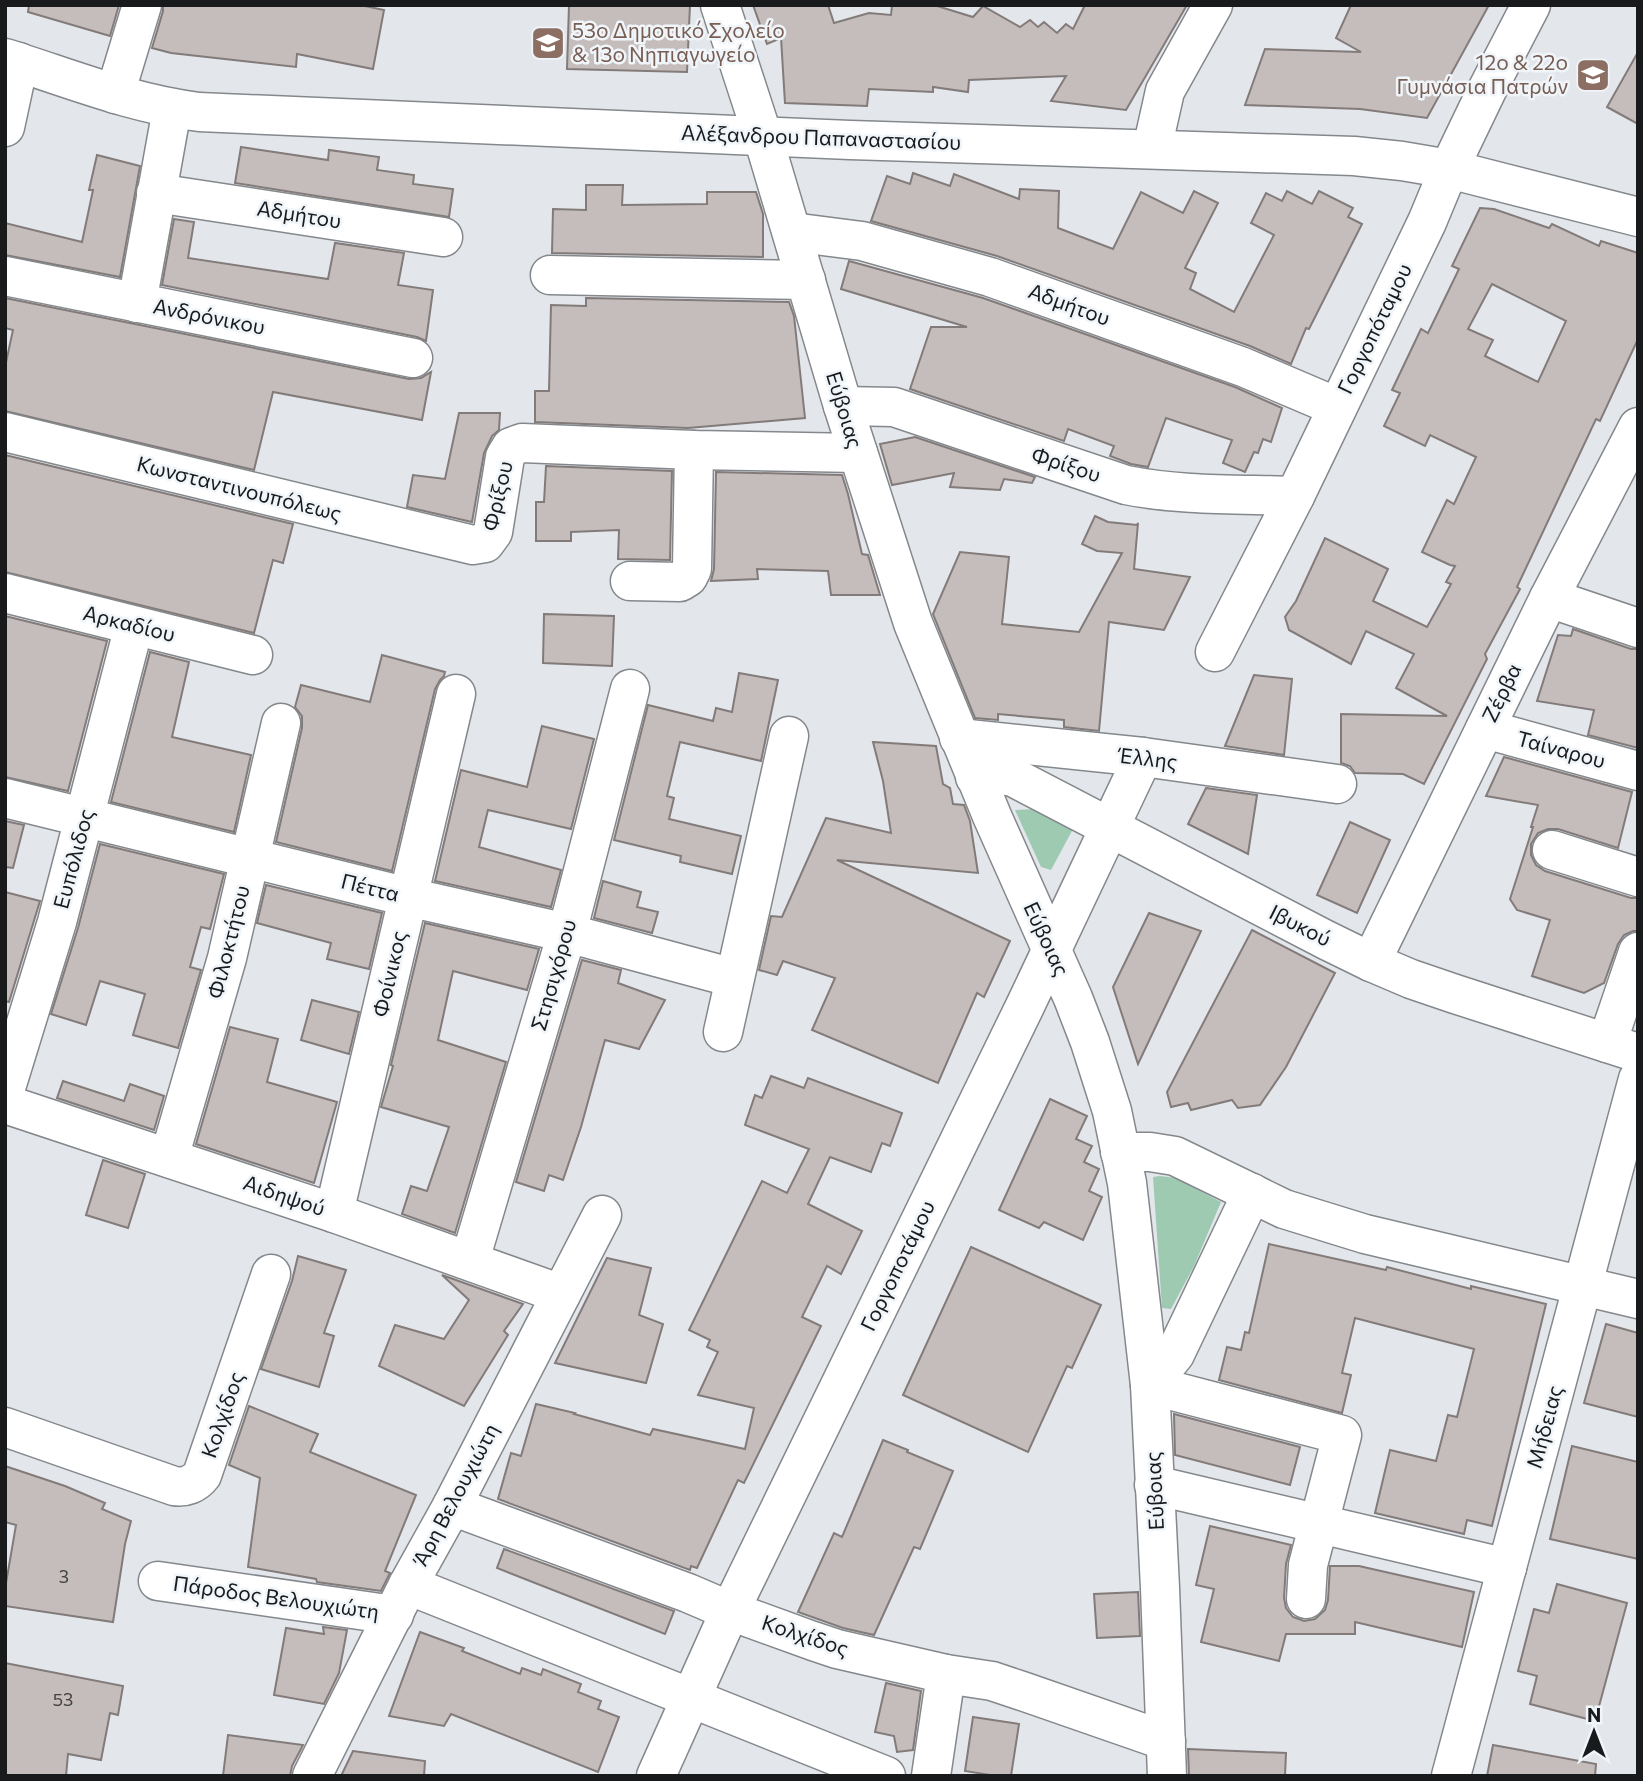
<svg xmlns="http://www.w3.org/2000/svg" width="1643" height="1781" font-family="Commissioner,sans-serif">
	<style>
		.green { fill: #9ecab2 }
		.building { fill: #c4bdbc; stroke: #827b7a; stroke-width: 2; fill-rule: evenodd }
		.lines { fill: none; stroke-linecap: round; stroke-linejoin: round }
		.minor-casing { stroke: #84888c; stroke-width: 41 }
		.major-casing { stroke: #84888c; stroke-width: 41 }
		.minor { stroke: #fff; stroke-width: 38 }
		.major { stroke: #fff; stroke-width: 38 }
		.labels { text-anchor: middle; stroke-width: 5; stroke-linejoin: round; paint-order: stroke }
		.number-label { font-size: 18px; fill: #434344 }
		.education-label { font-size: 21px; fill: #785e54; stroke: #f0f5fa; text-anchor: start }
		.street-label { font-size: 21px; fill: #181a1c; stroke: #f0f5fa }
	</style>
	<rect width="100%" height="100%" fill="#e3e7ec"/>
	<!-- green -->
	<g class="green">
		<path d="M1034,809L1073,829L1051,870L1041,867L1015,810Z"/>
		<path d="M1160,1176L1176,1178L1221,1202L1194,1266L1171,1309L1162,1308L1153,1177Z"/>
	</g>
	<!-- building -->
	<g class="building">
		<path d="M29,5H119L110,36L28,12Z"/>
		<path d="M163,5H360L384,10L373,69L297,54L296,67L171,53L152,48L163,11Z"/>
		<path d="M569,5H690L687,72L567,69Z"/>
		<path d="M753,5H828L834,23L869,13L891,15L892,5H934L973,17L983,6L1020,27L1030,20L1038,27L1044,22L1057,33L1066,24L1073,29L1085,5H1187L1126,110L1051,101L1066,76L969,80L968,92L933,87V92L869,89L867,106L785,103L781,38L767,44Z"/>
		<path d="M1351,5H1489L1427,118L1360,109L1245,105L1265,49L1361,52L1336,38Z"/>
		<path d="M1638,52V124L1607,107Z"/>
		<path d="M241,147L328,160L329,150L379,157L377,170L414,175L413,184L453,189L449,217L235,183Z"/>
		<path d="M97,155L140,166L120,277L5,255V223L82,242L93,190H89Z"/>
		<path d="M913,173L950,186L954,174L1019,199L1020,189L1059,191L1058,228L1113,249L1141,192L1183,213L1194,191L1218,203L1185,268L1196,273L1190,289L1234,312L1274,235L1251,223L1266,193L1282,201L1287,191L1312,204L1319,191L1353,208L1348,217L1362,224L1309,329L1306,328L1291,364L1250,346L997,256L871,221L887,176L910,184Z"/>
		<path d="M586,185H623L622,205L707,204V192H756L763,214V257L552,253L553,209L586,210Z"/>
		<path d="M1480,208L1494,209L1549,228L1552,224L1599,246L1601,241L1638,253V339L1600,421L1596,419L1517,587L1520,589L1485,654L1487,659L1424,784L1403,774L1355,773L1350,766L1341,763V714L1447,716L1396,688L1414,654L1366,631L1351,664L1289,630L1285,617L1296,601L1325,538L1388,569L1373,601L1427,627L1451,584L1446,582L1455,566L1450,565L1422,552L1447,500L1454,504L1476,457L1430,435L1425,446L1384,426L1400,393L1392,390L1421,329L1428,333L1459,269L1452,266ZM1492,284L1566,321L1538,382L1485,356L1493,340L1468,329Z"/>
		<path d="M174,219L194,222L188,258L328,279L335,243L404,253L398,285L433,290L426,341L417,337L162,285Z"/>
		<path d="M849,261L983,298L1235,387L1282,408L1271,442L1263,439L1258,453L1254,452L1245,472L1223,463L1232,440L1166,418L1148,467L1131,464L1110,456L1114,446L1068,429L1064,441L910,389L931,327H967L841,289Z"/>
		<path d="M5,298L409,379L421,378L431,372L422,420L273,392L254,470L5,411V367L13,330L5,328Z"/>
		<path d="M586,298L789,302L794,316L805,418L688,428L535,422V391H549L551,305L586,306Z"/>
		<path d="M459,413H500L499,430L492,436L484,453L472,522L407,507L413,475L445,479Z"/>
		<path d="M915,437L1035,477L1032,483L1004,479L1000,490L950,487L954,473L892,485L880,444Z"/>
		<path d="M5,455L293,524L283,563L273,560L254,633L5,572Z"/>
		<path d="M546,466L672,471L670,560L618,559L619,530L571,532V541H536V502H544Z"/>
		<path d="M716,472L842,475L848,494L862,554L868,555L880,595H831L828,571L757,569L758,579L711,581L714,569Z"/>
		<path d="M1095,516L1108,522L1137,525L1138,523L1134,569L1190,577L1164,630L1109,622L1099,731L1064,727V720L998,714V720L975,718L933,614L960,552L1009,557L1002,624L1079,632L1122,553L1097,551L1082,544Z"/>
		<path d="M544,614L614,616L612,666L543,663Z"/>
		<path d="M5,616L107,641L68,791L5,777Z"/>
		<path d="M1573,629L1631,649H1638V748L1588,735L1594,710L1537,701L1558,635L1571,636Z"/>
		<path d="M150,652L189,662L172,737L251,755L234,832L111,802Z"/>
		<path d="M382,655L445,672L444,676L440,680L435,689L392,871L276,842L302,728V716L295,707L301,685L370,702Z"/>
		<path d="M739,673L778,680L761,761L680,742L667,796L674,798L669,819L741,836L732,874L680,862L681,856L614,840L648,705L713,721L716,708L732,712Z"/>
		<path d="M1254,675L1292,679L1284,755L1225,746Z"/>
		<path d="M542,726L594,739L571,829L488,810L479,847L561,870L551,907L435,881L461,770L527,787Z"/>
		<path d="M873,742L936,746L943,784L950,788L953,804L964,805L970,821L978,873L837,860L1010,941L984,997L977,993L938,1083L812,1030L835,978L783,961L777,975L759,970L771,916L782,917L826,818L891,833L883,781Z"/>
		<path d="M1504,757L1632,792L1618,848L1558,829H1548L1538,833L1531,844V855L1536,865L1545,871L1631,898H1638V931H1633L1624,935L1618,944L1604,983L1584,993L1532,976L1550,920L1517,910L1510,899L1533,827H1531L1538,805L1486,796Z"/>
		<path d="M1206,788L1257,795L1248,854L1188,824Z"/>
		<path d="M5,821L24,825L13,868L5,867Z"/>
		<path d="M1350,822L1390,840L1357,913L1317,895Z"/>
		<path d="M100,844L224,874L210,929L201,927L190,967L201,970L178,1048L133,1035L145,994L100,981L86,1025L51,1014L78,928Z"/>
		<path d="M603,881L641,892L637,907L658,912L652,933L594,918Z"/>
		<path d="M266,885L382,913L369,969L327,959L331,943L257,923Z"/>
		<path d="M5,892L40,901L9,1002L5,1001Z"/>
		<path d="M1149,913L1201,931L1138,1064L1113,987Z"/>
		<path d="M425,923L539,949L527,990L453,971L438,1040L506,1062L455,1233L402,1214L411,1186L427,1191L449,1127L381,1107L393,1066L391,1065Z"/>
		<path d="M1252,930L1335,973L1286,1067L1260,1105L1238,1108L1232,1100L1191,1110L1188,1103L1171,1107L1167,1092Z"/>
		<path d="M582,960L621,970L618,983L665,1000L639,1049L605,1040L581,1127L563,1180L549,1175L544,1191L516,1182Z"/>
		<path d="M312,1000L359,1012L349,1054L301,1040Z"/>
		<path d="M230,1027L278,1039L267,1082L337,1102L314,1183L196,1144Z"/>
		<path d="M771,1076L804,1088L808,1078L902,1113L890,1146L882,1143L871,1172L830,1157L808,1204L862,1231L841,1274L827,1266L802,1317L821,1326L744,1483L738,1480L697,1568L691,1566L690,1570L498,1499L511,1453L521,1456L536,1404L575,1413L574,1414L650,1435L653,1429L745,1449L754,1408L698,1395L718,1352L707,1347L710,1340L689,1330L762,1181L787,1193L809,1149L745,1125L755,1095L762,1098Z"/>
		<path d="M63,1081L124,1101L130,1084L164,1096L154,1130L57,1098Z"/>
		<path d="M1050,1099L1087,1116L1076,1139L1092,1146L1084,1162L1099,1169L1089,1191L1102,1197L1083,1240L1044,1222L1039,1228L999,1210Z"/>
		<path d="M103,1160L145,1174L128,1228L86,1215Z"/>
		<path d="M1269,1244L1386,1270L1387,1267L1471,1289V1286L1546,1304L1492,1526L1467,1520L1464,1534L1375,1513L1390,1450L1436,1461L1448,1415L1457,1417L1474,1349L1355,1318L1342,1373L1351,1375L1342,1413L1219,1380L1227,1347L1241,1350L1245,1332L1249,1333Z"/>
		<path d="M971,1247L1101,1305L1072,1368L1067,1366L1028,1452L903,1395Z"/>
		<path d="M298,1256L346,1270L324,1333L334,1336L319,1387L261,1369L292,1281Z"/>
		<path d="M607,1258L651,1268L639,1315L663,1324L646,1383L555,1363Z"/>
		<path d="M442,1275L523,1304L504,1331L508,1335L464,1406L379,1366L395,1325L444,1339L469,1300Z"/>
		<path d="M1606,1324L1638,1333V1417L1584,1403Z"/>
		<path d="M249,1406L318,1434L310,1452L416,1495L385,1571L390,1573L381,1591L317,1582L316,1579L248,1567L260,1478L229,1465Z"/>
		<path d="M1174,1414L1300,1447L1290,1485L1175,1455Z"/>
		<path d="M883,1440L908,1450L907,1452L953,1471L920,1549L914,1547L874,1635L843,1628L798,1612L834,1533L842,1537Z"/>
		<path d="M1572,1446L1638,1462V1559L1550,1539Z"/>
		<path d="M5,1466L65,1486L105,1503L102,1509L131,1521L125,1544L113,1622L5,1606V1589L16,1525L5,1522Z"/>
		<path d="M1210,1526L1291,1545L1286,1564L1284,1598L1286,1608L1293,1617L1304,1621L1315,1619L1325,1610L1328,1600L1330,1566H1359L1474,1592L1462,1647L1355,1622V1634H1286L1279,1661L1201,1642L1214,1589L1196,1585Z"/>
		<path d="M504,1549L674,1611L665,1634L497,1568Z"/>
		<path d="M1557,1584L1627,1603L1595,1721L1530,1704L1537,1676L1518,1671L1534,1609L1549,1613Z"/>
		<path d="M1138,1592L1140,1636L1097,1638L1094,1594Z"/>
		<path d="M323,1627L347,1630L339,1673L324,1704L274,1695L286,1628L324,1634Z"/>
		<path d="M420,1632L464,1648L462,1651L520,1674L522,1668L541,1675L543,1669L581,1684L578,1692L601,1701L598,1709L619,1717L598,1772L451,1714L444,1726L389,1716Z"/>
		<path d="M5,1663L123,1686L118,1715L110,1713L101,1760L68,1754L66,1776H5Z"/>
		<path d="M886,1683L921,1691L913,1750L897,1752L894,1736L875,1732Z"/>
		<path d="M973,1717L1019,1724L1011,1776H996L965,1771Z"/>
		<path d="M228,1735L303,1745L292,1766L290,1776H223Z"/>
		<path d="M1493,1745L1596,1764L1595,1776H1487Z"/>
		<path d="M1188,1749L1286,1753L1285,1776H1189Z"/>
		<path d="M353,1751L425,1761L424,1776H341Z"/>
	</g>
	<g class="lines">
		<!-- minor casing -->
		<g class="minor-casing">
			<g id="minor">
				<path d="M720,5L763,137"/>
				<path d="M115,94L142,5"/>
				<path d="M5,127L19,62"/>
				<path d="M1152,149L1165,91L1213,5"/>
				<path d="M156,193L443,237"/>
				<path d="M792,232L862,241L990,277L1243,367L1337,407"/>
				<path d="M550,275L806,280"/>
				<path d="M5,276L413,358"/>
				<path d="M137,303L172,109"/>
				<path d="M843,406L894,407L1126,485C1181,496 1239,494 1295,496"/>
				<path d="M5,432L473,545L485,543L493,532L505,457L511,447L522,443L694,450L858,453"/>
				<path d="M630,581L680,582L688,577L692,569L694,450"/>
				<path d="M5,593L253,655"/>
				<path d="M1549,598L1638,628"/>
				<path d="M1215,652L1295,496L1427,222L1449,169L1487,90L1531,5"/>
				<path d="M1485,729L1638,771"/>
				<path d="M959,738L1143,757L1337,784"/>
				<path d="M975,777L996,774L1013,777L1326,940L1371,962L1411,979L1455,994L1638,1053"/>
				<path d="M5,798L408,897L567,933L734,978"/>
				<path d="M1552,850L1638,877"/>
				<path d="M1371,962L1549,598L1638,427"/>
				<path d="M723,1032L789,736"/>
				<path d="M1607,1043L1638,952"/>
				<path d="M5,1091L57,922L134,626"/>
				<path d="M5,1104L334,1213L561,1294"/>
				<path d="M1120,1152H1150L1175,1156L1284,1209L1365,1234L1638,1299"/>
				<path d="M169,1158L227,958L281,723"/>
				<path d="M1252,1193L1175,1354L1150,1385L1342,1435L1308,1565L1306,1599"/>
				<path d="M334,1213L456,694"/>
				<path d="M470,1260L567,933L630,689"/>
				<path d="M5,1427L174,1486C185,1488 195,1484 202,1475L271,1274"/>
				<path d="M1154,1485L1507,1568"/>
				<path d="M452,1506L688,1593L730,1611L813,1641L837,1649L946,1674L992,1681L1022,1691L1166,1741"/>
				<path d="M158,1581L394,1615"/>
				<path d="M408,1585L886,1776"/>
				<path d="M312,1776L408,1585L452,1506L602,1215"/>
				<path d="M656,1776L730,1611L1025,1006L1143,757"/>
				<path d="M931,1776L946,1674"/>
				<path d="M1451,1776L1638,1079"/>
			</g>
		</g>
		<!-- major casing -->
		<g class="major-casing">
			<g id="major">
				<path d="M5,58C69,78 132,104 199,112L850,140L1354,156L1402,161L1449,169L1638,217"/>
				<path d="M763,137L843,406L913,623L992,816L1073,998L1090,1042L1112,1111L1127,1183L1150,1385L1160,1588L1167,1776"/>
			</g>
		</g>
		<!-- minor -->
		<use href="#minor" class="minor"/>
		<!-- major -->
		<use href="#major" class="major"/>
	</g>
	<!-- icons -->
	<defs>
		<g id="school-square" transform="scale(1.75)"><rect x="-9" y="-9" width="18" height="18" rx="4" fill="#8d6e63" stroke="#f0f5fa"/><path d="M0-5L7-2L0 1L-7-2ZM-4 1L0 2.5L4 1V4Q0 6-4 4Z" fill="#fff"/></g>
	</defs>
	<g fill-rule="evenodd">
		<use href="#school-square" x="548" y="43"/>
		<use href="#school-square" x="1593" y="75"/>
	</g>
	<g class="labels">
		<!-- number labels -->
		<g class="number-label">
			<text x="64" y="1583">3</text>
			<text x="63" y="1706">53</text>
		</g>
		<!-- education labels -->
		<g class="education-label">
			<text x="572" y="38">53ο Δημοτικό Σχολείο<tspan x="572" dy="24">&amp; 13ο Νηπιαγωγείο</tspan></text>
			<text x="1568" y="70" text-anchor="end">12ο &amp; 22ο<tspan x="1568" dy="24">Γυμνάσια Πατρών</tspan></text>
		</g>
		<!-- street labels -->
		<g class="street-label">
			<text transform="translate(821 138) rotate(2)" y="7">Αλέξανδρου Παπαναστασίου</text>
			<text transform="translate(299 215) rotate(9)" y="7">Αδμήτου</text>
			<text transform="translate(1069 305) rotate(20)" y="7">Αδμήτου</text>
			<text transform="translate(209 317) rotate(11)" y="7">Ανδρόνικου</text>
			<text transform="translate(1375 329) rotate(-64)" y="7">Γοργοπόταμου</text>
			<text transform="translate(844 410) rotate(73)" y="7">Εύβοιας</text>
			<text transform="translate(1066 465) rotate(18)" y="7">Φρίξου</text>
			<text transform="translate(239 489) rotate(14)" y="7">Κωνσταντινουπόλεως</text>
			<text transform="translate(498 496) rotate(-77)" y="7">Φρίξου</text>
			<text transform="translate(129 624) rotate(14)" y="7">Αρκαδίου</text>
			<text transform="translate(1502 693) rotate(-64)" y="7">Ζέρβα</text>
			<text transform="translate(1561 750) rotate(15)" y="7">Ταίναρου</text>
			<text transform="translate(1148 759) rotate(7)" y="7">Έλλης</text>
			<text transform="translate(74 859) rotate(-75)" y="7">Ευπόλιδος</text>
			<text transform="translate(370 888) rotate(14)" y="7">Πέττα</text>
			<text transform="translate(1300 926) rotate(27)" y="7">Ιβυκού</text>
			<text transform="translate(1046 939) rotate(65)" y="7">Εύβοιας</text>
			<text transform="translate(229 942) rotate(-76)" y="7">Φιλοκτήτου</text>
			<text transform="translate(390 974) rotate(-77)" y="7">Φοίνικος</text>
			<text transform="translate(554 975) rotate(-74)" y="7">Στησιχόρου</text>
			<text transform="translate(284 1196) rotate(19)" y="7">Αιδηψού</text>
			<text transform="translate(898 1266) rotate(-64)" y="7">Γοργοποτάμου</text>
			<text transform="translate(223 1415) rotate(-71)" y="7">Κολχίδος</text>
			<text transform="translate(1545 1427) rotate(-75)" y="7">Μήδειας</text>
			<text transform="translate(1155 1491) rotate(-93)" y="7">Εύβοιας</text>
			<text transform="translate(456 1495) rotate(-62)" y="7">Άρη Βελουχιώτη</text>
			<text transform="translate(276 1598) rotate(8)" y="7">Πάροδος Βελουχιώτη</text>
			<text transform="translate(805 1636) rotate(18)" y="7">Κολχίδος</text>
		</g>
	</g>
	<!-- border -->
	<rect width="1643" height="1781" fill="none" stroke="#181a1c" stroke-width="14"/>
	<!-- north arrow -->
	<g transform="translate(1594 1732)" stroke="#f0f5fa" stroke-width="5" paint-order="stroke">
	<path d="M0-5L12 26L0 18L-12 26Z" fill="#181a1c"/>
	<text y="-10" font-size="19" font-weight="bold" text-anchor="middle" fill="#181a1c">N</text>
	</g>
</svg>
